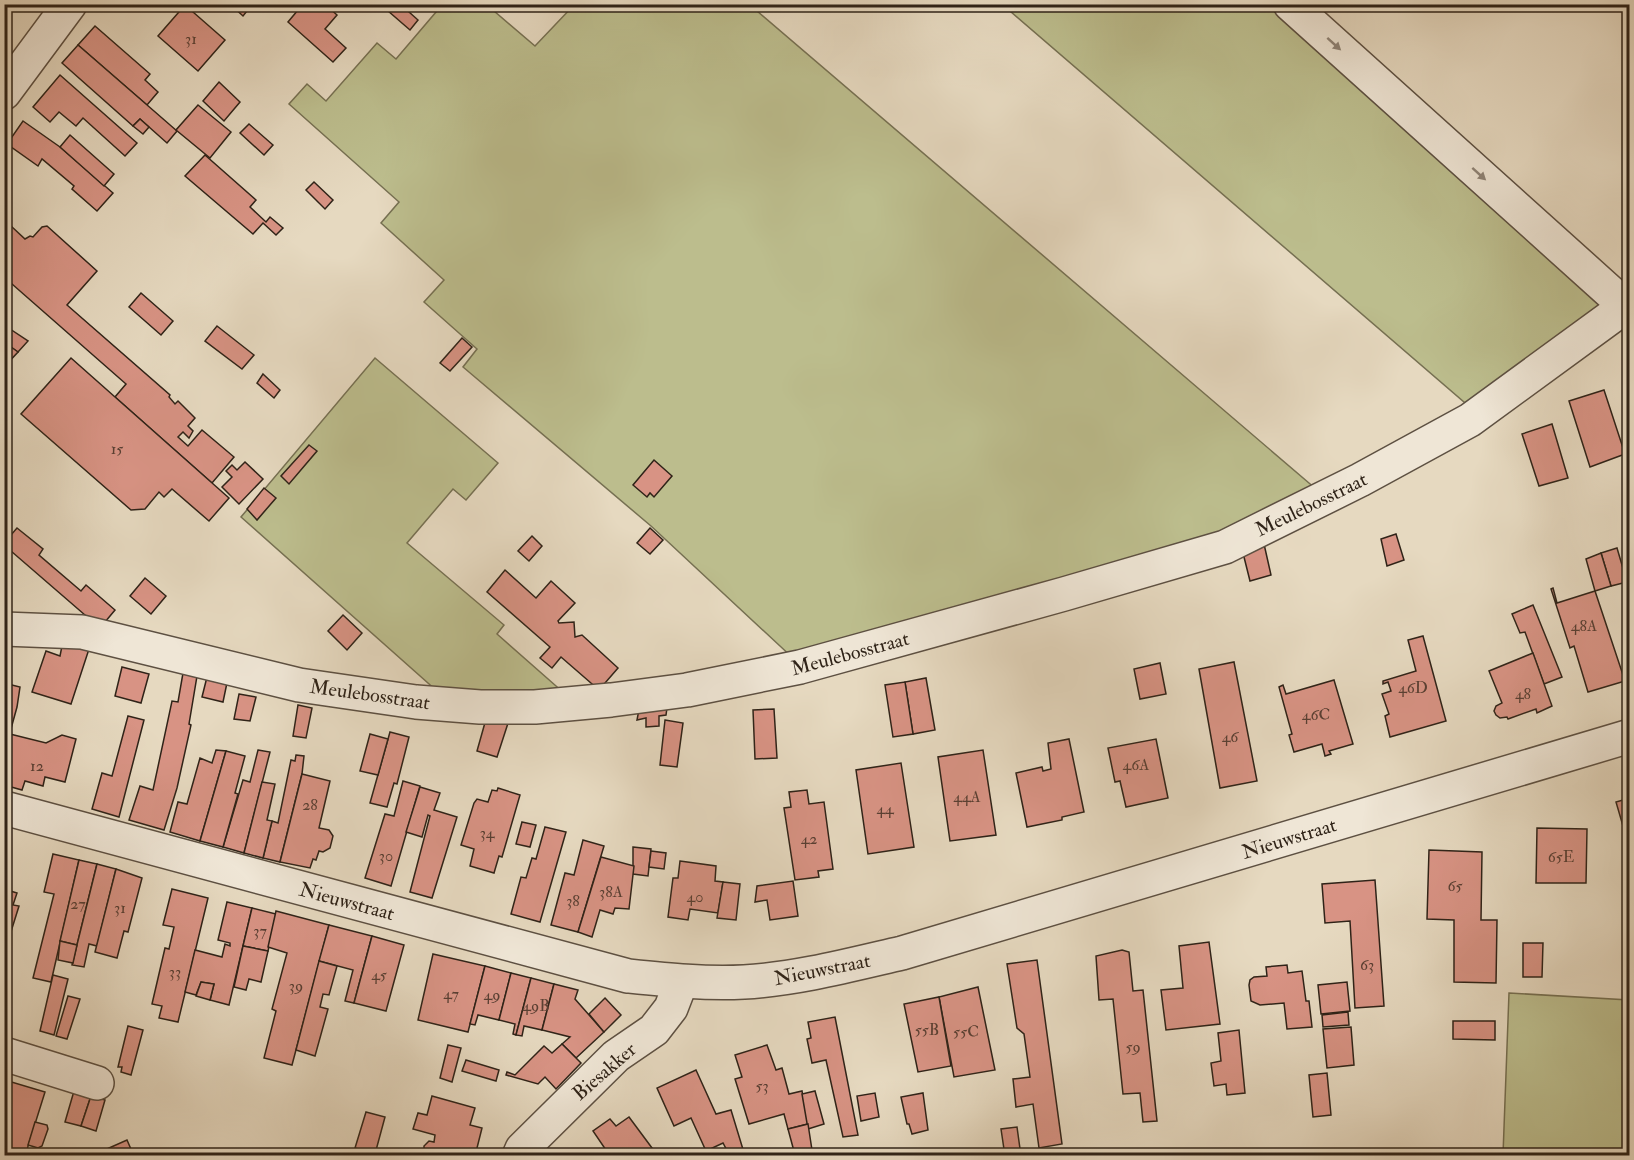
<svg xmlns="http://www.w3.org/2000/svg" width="1634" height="1160" font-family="'IM FELL Double Pica',serif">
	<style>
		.green { fill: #bcbd8d; stroke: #767052; stroke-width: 1.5 }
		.building { fill: #d89384; stroke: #2f2318; stroke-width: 1.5 }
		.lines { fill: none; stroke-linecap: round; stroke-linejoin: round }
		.minor-casing { stroke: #5d5042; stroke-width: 36 }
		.minor { stroke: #efe6d6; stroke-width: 33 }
		.oneway { fill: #8f8477 }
		.labels { text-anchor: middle; stroke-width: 4.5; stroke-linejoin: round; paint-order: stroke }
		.number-label { font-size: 16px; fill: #593f33 }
		.street-label { font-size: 20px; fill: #2f2318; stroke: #efe6d6 }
	</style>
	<rect width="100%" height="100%" fill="#e6d9c0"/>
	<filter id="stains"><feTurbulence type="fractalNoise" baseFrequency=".00333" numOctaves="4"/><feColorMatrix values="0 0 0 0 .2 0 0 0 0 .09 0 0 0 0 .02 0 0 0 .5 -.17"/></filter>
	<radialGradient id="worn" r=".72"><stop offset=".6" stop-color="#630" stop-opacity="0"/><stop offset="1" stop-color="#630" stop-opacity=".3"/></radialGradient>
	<!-- green -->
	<g class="green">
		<path d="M427,5H487L535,46L574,5H750L1316,489L1207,542L795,660L651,526L463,367L477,349L424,302L444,280L381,223L399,202L289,104L307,84L326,101L377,43L396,59L436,12Z"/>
		<path d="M1003,5H1274L1605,300L1573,335L1471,408Z"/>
		<path d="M375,358L498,463L466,500L453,489L407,543L504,625L497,634L564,693L446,699L241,517Z"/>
		<path d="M1509,993L1629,1000V1155H1503Z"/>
	</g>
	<!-- building -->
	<g class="building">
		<path d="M230,4H249L251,6L243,16Z"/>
		<path d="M303,4H325L337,15L325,29L346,48L333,62L288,22Z"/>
		<path d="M380,4H400L418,20L410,30Z"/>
		<path d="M185,5L225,40L198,71L158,36Z"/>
		<path d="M95,26L150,74L145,80L158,92L147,105L78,45Z"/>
		<path d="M78,45L177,131L167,143L140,119L133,126L62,63Z"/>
		<path d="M60,75L137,143L125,156L83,118L76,126L59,112L50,122L33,107Z"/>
		<path d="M219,82L240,102L224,121L203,101Z"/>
		<path d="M198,105L231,132L210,158L176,130Z"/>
		<path d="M140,119L149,127L143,134L133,126Z"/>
		<path d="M23,121L60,147L113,193L97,211L72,189L74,186L42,159L38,166L7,144Z"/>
		<path d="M249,124L273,145L264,155L240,133Z"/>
		<path d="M70,135L114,174L104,186L60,147Z"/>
		<path d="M205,155L256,200L250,207L266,222L270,217L283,228L276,235L263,223L253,234L185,176Z"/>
		<path d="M314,182L333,200L325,209L306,190Z"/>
		<path d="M11,226L25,239L30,236L33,237L42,227L47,226L97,271L67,305L170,395L169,397L175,404L178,401L195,418L188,426L193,431L189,438L183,432L178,437L188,446L202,430L234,457L212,483L115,397L126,384L4,277V233Z"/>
		<path d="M141,293L173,321L161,335L129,307Z"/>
		<path d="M4,325L28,341L18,352L4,342Z"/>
		<path d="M217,326L254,355L242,369L205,341Z"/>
		<path d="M462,338L472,347L450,371L440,363Z"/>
		<path d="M4,342L18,352L4,367Z"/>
		<path d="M71,358L229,498L209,521L172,489L164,497L159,492L145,509L131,510L21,414Z"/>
		<path d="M263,374L280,390L274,398L257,383Z"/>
		<path d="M1604,390L1625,454L1590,467L1569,401Z"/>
		<path d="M1552,424L1568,478L1539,486L1522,434Z"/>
		<path d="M309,445L317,451L289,484L281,476Z"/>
		<path d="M654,460L672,476L654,497L650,493L647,497L633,485Z"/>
		<path d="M245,462L263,479L239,504L222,487L232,477L226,471L232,465L237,470Z"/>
		<path d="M264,488L276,498L257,520L247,509Z"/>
		<path d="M17,528L43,549L39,555L81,591L86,585L115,610L100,628L4,545V543Z"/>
		<path d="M650,528L663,540L650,554L637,543Z"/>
		<path d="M1396,534L1404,560L1387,566L1381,539Z"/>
		<path d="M532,536L542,546L529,561L518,551Z"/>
		<path d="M1264,544L1271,575L1250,581L1242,549Z"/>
		<path d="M1617,548L1627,582L1611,586L1601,553Z"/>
		<path d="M1601,553L1611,586L1595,591L1586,559Z"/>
		<path d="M505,570L536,598L551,581L575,603L558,621L559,623L574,622L575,637L582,635L618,668L599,690L561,657L552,668L540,658L550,647L487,592Z"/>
		<path d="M145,578L166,596L151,614L130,596Z"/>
		<path d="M1553,588L1557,603L1595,591L1625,681L1588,692L1574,646L1570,648L1551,589Z"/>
		<path d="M1533,605L1562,677L1544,684L1525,632L1520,633L1512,614Z"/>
		<path d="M343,615L362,633L347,650L328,631Z"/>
		<path d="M64,636L90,646L71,704L32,692L46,651L60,656Z"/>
		<path d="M1423,636L1446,721L1390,737L1385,716L1389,714L1382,694L1391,691L1388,682L1383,684V681L1416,671L1408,640Z"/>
		<path d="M1533,653L1552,706L1537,713L1536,709L1508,719L1507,717L1500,718L1496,715L1494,711L1496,706L1502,703L1489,671Z"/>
		<path d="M1234,662L1257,781L1220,788L1199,669Z"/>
		<path d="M1160,663L1166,694L1140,699L1134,669Z"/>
		<path d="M122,667L149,674L141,703L115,696Z"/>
		<path d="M183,673L197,676L189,724L191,725L177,788L164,830L129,820L140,786L153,790L172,701L178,702Z"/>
		<path d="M208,673L228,678L223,702L202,697Z"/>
		<path d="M926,678L935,730L913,734L905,682Z"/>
		<path d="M1334,680L1353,744L1329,751L1331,754L1325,756L1322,744L1294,752L1289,735L1292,734L1279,687L1283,685L1286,694Z"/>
		<path d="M905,682L913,734L893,737L885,685Z"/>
		<path d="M4,683L20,687L17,707L4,754Z"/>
		<path d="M239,694L256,697L250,721L234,719Z"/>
		<path d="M668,700L666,715L659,716V726L646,727V718L637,720L640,704Z"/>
		<path d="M298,705L312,708L306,738L293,736Z"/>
		<path d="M774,709L777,758L755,759L753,710Z"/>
		<path d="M488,712L510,717L497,757L477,751Z"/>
		<path d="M128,716L144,720L119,817L92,809L102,773L112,776Z"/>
		<path d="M665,720L683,723L677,767L660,765Z"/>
		<path d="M390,732L409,737L397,784L394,783L387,807L370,803Z"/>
		<path d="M10,734L46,743L62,735L76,739L65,782L45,777L43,786L25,781L22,790L4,785V754Z"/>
		<path d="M370,734L388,739L378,775L360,771Z"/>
		<path d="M1069,739L1084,812L1062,817V820L1027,827L1016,773L1042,767L1043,771L1051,769L1048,743Z"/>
		<path d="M1156,739L1168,798L1126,807L1120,781L1115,782L1108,748Z"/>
		<path d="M216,750L226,751L200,841L170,832L178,802L187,804L200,758L212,763Z"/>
		<path d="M258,750L270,752L244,853L223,847L243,780L250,782Z"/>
		<path d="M983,750L996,835L950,841L938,757Z"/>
		<path d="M226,751L245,756L235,793L238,794L223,847L200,841Z"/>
		<path d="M296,755L304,756L302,774L280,862L263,858L272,821L278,823L291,760L295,761Z"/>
		<path d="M901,763L914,847L868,854L856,770Z"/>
		<path d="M302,774L330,781L319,828L329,830L333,836L330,848L323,852L319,851L316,860L313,859L310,868L280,862Z"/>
		<path d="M403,781L420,786L391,886L365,878L385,814L394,816Z"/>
		<path d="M262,782L275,784L267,820L272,821L263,858L244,853Z"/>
		<path d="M420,787L440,793L434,810L457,817L432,898L410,892L430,816L428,815L422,837L406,832Z"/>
		<path d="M498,788L520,795L502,857L499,856L494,873L470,866L474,849L461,845L474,803L477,799L488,802L492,790L497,791Z"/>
		<path d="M807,790L809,804L824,802L833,869L818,871L819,877L795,880L784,808L791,807L789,792Z"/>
		<path d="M1630,798V832L1625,833L1616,802Z"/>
		<path d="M522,822L536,825L530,847L516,844Z"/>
		<path d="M545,827L566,832L540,922L511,914L521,877L526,878L532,858L536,859Z"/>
		<path d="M1537,828L1587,829L1586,883H1536Z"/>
		<path d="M583,840L604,846L578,932L551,925L565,873L574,875Z"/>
		<path d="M633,847L651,849L648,876L633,874Z"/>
		<path d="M1429,850L1482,852L1481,920H1497L1496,983L1454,982V920L1427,919Z"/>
		<path d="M651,851L666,853L664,869L649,867Z"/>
		<path d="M53,854L79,860L51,982L33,978L54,894L44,892Z"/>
		<path d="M601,857L634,866L629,909L615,908L613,914L600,910L592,937L578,932Z"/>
		<path d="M79,860L97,864L77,945L60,941Z"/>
		<path d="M680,861L716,866L715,881L723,882L718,913L690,909L688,920L668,917L673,878H678Z"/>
		<path d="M97,864L116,869L97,946L89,944L84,967L72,965Z"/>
		<path d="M116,869L142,878L128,932L124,931L117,958L95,952Z"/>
		<path d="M1375,880L1384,1006L1355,1008L1350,921L1325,923L1322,884Z"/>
		<path d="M793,881L798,916L770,920L767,900L755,902L757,886Z"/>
		<path d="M723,882L740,884L736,920L717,918Z"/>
		<path d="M4,889L17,893L13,905L19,906L4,954Z"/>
		<path d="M172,889L208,898L178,1022L159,1018L162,1006L152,1004L165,948L169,949L174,927L163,925Z"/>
		<path d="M227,902L252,908L229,1005L210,1000L214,984L201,982L196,995L185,992L195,950L222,957L225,944L230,946V943L218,940Z"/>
		<path d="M252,908L276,914L268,951L243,946Z"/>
		<path d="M276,911L329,925L292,1065L264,1058L276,1011L272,1009L287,953L268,947Z"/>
		<path d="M329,925L372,936L354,1003L345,1001L353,970L319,961Z"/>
		<path d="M372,936L404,945L386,1011L354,1003Z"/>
		<path d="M60,941L77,945L73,963L58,960Z"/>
		<path d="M1209,942L1220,1024L1166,1030L1161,990L1183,988L1179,946Z"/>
		<path d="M1523,943H1543L1542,977H1523Z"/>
		<path d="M243,946L268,951L261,982L249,979L246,990L234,987Z"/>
		<path d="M1122,950L1129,952L1133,991L1143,990L1157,1121L1143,1122L1140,1093L1123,1094L1113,999L1099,1000L1096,956Z"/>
		<path d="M433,954L485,966L468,1032L418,1020Z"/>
		<path d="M1037,960L1062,1144L1039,1148L1033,1104L1016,1107L1013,1079L1030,1077L1024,1034L1017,1028L1007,964Z"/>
		<path d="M319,961L337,966L329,995L323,994L320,1007L328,1009L315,1056L296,1050Z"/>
		<path d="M1287,965L1288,973L1302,971L1306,1001H1309L1312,1027L1287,1029L1284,1003L1260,1005L1251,1001L1249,985L1250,980L1254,977L1267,976L1266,967Z"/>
		<path d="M485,966L511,973L499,1020L478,1015L475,1025L470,1024Z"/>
		<path d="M511,973L531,978L516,1035L513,1034L515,1024L499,1020Z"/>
		<path d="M53,975L68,979L54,1035L40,1031Z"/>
		<path d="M531,978L554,984L542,1030L524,1026L522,1036L516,1035Z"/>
		<path d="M201,982L214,984L210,1000L196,996Z"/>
		<path d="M1347,982L1350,1011L1321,1014L1318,985Z"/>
		<path d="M554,984L578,990L575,999L604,1032L576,1058L562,1044L570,1037L542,1030Z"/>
		<path d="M978,987L995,1070L954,1077L939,997Z"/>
		<path d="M68,996L80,999L67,1039L56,1036Z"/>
		<path d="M939,997L951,1066L918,1072L904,1004Z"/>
		<path d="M605,998L621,1015L604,1032L589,1014Z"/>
		<path d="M1348,1012L1349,1025L1323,1027L1322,1015Z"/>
		<path d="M835,1017L858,1135L843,1137L826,1060L812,1063L807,1039L811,1038L808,1022Z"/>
		<path d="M1453,1021H1495V1040L1453,1039Z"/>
		<path d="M128,1026L143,1030L131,1075L121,1072L122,1067H118Z"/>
		<path d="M1351,1027L1354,1065L1327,1068L1323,1029Z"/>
		<path d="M1239,1030L1245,1093L1227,1095L1226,1084L1214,1086L1211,1063L1221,1061L1218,1033Z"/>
		<path d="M562,1044L581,1063L556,1089L545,1077L538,1084L506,1075L507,1072L515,1075L544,1046L552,1053Z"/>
		<path d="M448,1045L461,1048L452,1082L440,1078Z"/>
		<path d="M767,1045L776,1070L782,1068L789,1094L802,1091L808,1124L788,1129L784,1114L749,1124L735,1079L742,1077L735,1055Z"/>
		<path d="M466,1060L499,1070L496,1081L462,1071Z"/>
		<path d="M696,1070L716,1114L731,1110L745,1156H730L723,1143L706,1151L691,1118L674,1126L657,1088Z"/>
		<path d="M4,1073L9,1074L8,1081L45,1092L25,1156L4,1153Z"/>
		<path d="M1327,1073L1331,1115L1313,1117L1309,1075Z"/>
		<path d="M74,1091L91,1096L81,1126L65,1122Z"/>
		<path d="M815,1091L824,1124L808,1129L802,1094Z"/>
		<path d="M875,1093L879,1117L861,1121L857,1096Z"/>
		<path d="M923,1093L928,1130L912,1134L909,1124H907L901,1097Z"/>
		<path d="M91,1096L105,1100L96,1131L81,1126Z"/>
		<path d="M432,1096L475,1108L470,1125L482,1128L475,1156L424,1154V1146L429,1141L434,1142L435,1135L413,1129L418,1113L427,1115Z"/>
		<path d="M366,1112L385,1117L375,1154L355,1148Z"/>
		<path d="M629,1117L652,1148L643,1156H610L593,1131L610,1119L616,1126Z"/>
		<path d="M35,1122L47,1125L48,1129L42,1146L38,1148L28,1145Z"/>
		<path d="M808,1124L812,1150L795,1155L788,1129Z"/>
		<path d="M1017,1127L1021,1156H1005L1001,1129Z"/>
		<path d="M127,1140L134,1156H91Z"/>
		<path d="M1074,1149L1075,1156H1064L1063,1151Z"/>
	</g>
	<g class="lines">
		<!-- minor casing -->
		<g class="minor-casing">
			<g id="minor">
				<path d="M1290,4L1630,310"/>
				<path d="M4,93L70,4"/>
				<path d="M4,629L82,632L299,685L416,702L480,707H535L611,700L687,690L800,667L1064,594L1225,547L1360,480L1470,420L1626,306"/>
				<path d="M4,808L628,976C667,980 705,984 744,982C797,979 850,965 902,953L1630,736"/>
				<path d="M4,1054L97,1083"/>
				<path d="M519,1156L522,1149L616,1056L654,1030L671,1008L681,982"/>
			</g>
		</g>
		<!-- minor -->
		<use href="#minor" class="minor"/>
	</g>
	<!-- one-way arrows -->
	<defs><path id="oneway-solid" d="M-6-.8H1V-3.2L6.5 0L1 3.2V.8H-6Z" transform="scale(1.5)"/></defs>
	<g class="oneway">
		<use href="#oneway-solid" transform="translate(1334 44) rotate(42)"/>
		<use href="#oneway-solid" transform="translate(1479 174) rotate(42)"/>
	</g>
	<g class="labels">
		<!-- number labels -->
		<g class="number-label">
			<text x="191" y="44">31</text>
			<text x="117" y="454">15</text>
			<text x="1584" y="631">48A</text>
			<text x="1413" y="693">46D</text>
			<text x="1523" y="699">48</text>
			<text x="1316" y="720">46C</text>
			<text x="1230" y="742">46</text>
			<text x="1136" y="770">46A</text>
			<text x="37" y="771">12</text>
			<text x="967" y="802">44A</text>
			<text x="310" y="810">28</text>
			<text x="885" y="814">44</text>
			<text x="487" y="838">34</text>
			<text x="809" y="844">42</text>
			<text x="386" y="861">30</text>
			<text x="1561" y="862">65E</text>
			<text x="1455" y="891">65</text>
			<text x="611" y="897">38A</text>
			<text x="695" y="902">40</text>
			<text x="573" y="906">38</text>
			<text x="78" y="909">27</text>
			<text x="120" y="913">31</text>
			<text x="260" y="936">37</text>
			<text x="1367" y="970">63</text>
			<text x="175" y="977">33</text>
			<text x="379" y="980">45</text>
			<text x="296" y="991">39</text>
			<text x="451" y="999">47</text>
			<text x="492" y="1000">49</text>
			<text x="536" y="1011">49B</text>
			<text x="927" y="1035">55B</text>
			<text x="966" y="1037">55C</text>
			<text x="1133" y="1052">59</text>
			<text x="762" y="1091">53</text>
		</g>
		<!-- street labels -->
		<g class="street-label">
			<text transform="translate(1311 504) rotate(-26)" y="7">Meulebosstraat</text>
			<text transform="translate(850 653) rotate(-15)" y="7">Meulebosstraat</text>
			<text transform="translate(370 694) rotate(8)" y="7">Meulebosstraat</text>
			<text transform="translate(1289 838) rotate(-17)" y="7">Nieuwstraat</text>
			<text transform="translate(347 901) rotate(15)" y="7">Nieuwstraat</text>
			<text transform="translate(822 969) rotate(-11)" y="7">Nieuwstraat</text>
			<text transform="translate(604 1071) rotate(-41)" y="7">Biesakker</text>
		</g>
	</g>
	<!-- margin -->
	<rect width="1634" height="1160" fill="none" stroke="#e6d9c0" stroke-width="24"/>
	<rect x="6" y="6" width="1622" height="1148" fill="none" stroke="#2f2318" stroke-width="3"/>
	<rect x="12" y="12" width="1610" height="1136" fill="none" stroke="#2f2318" stroke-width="1.5"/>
	<rect width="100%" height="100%" filter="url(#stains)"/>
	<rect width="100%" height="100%" fill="url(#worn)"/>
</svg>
